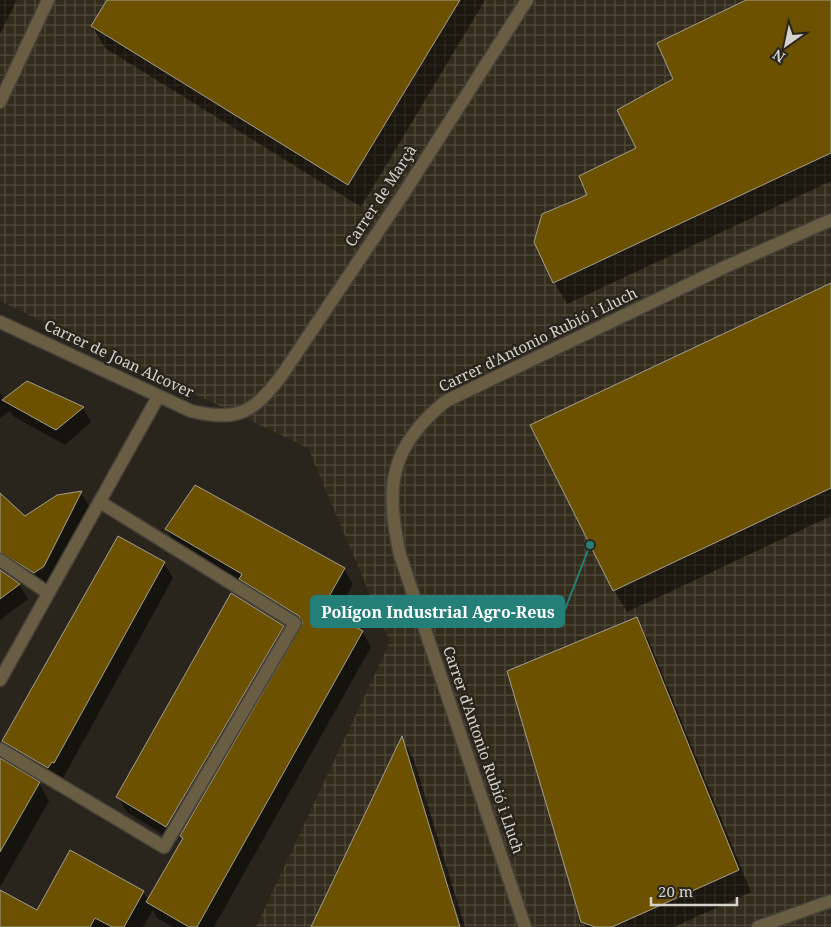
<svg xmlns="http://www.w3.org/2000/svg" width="831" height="927" font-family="'Noto Serif',serif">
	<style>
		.industrial { fill: url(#industrial-grid) }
		.shadow { fill: #0007; fill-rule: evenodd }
		.building { fill: #6c5200; stroke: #a39e93 }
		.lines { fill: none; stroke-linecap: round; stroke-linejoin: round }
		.minor-casing { stroke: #454138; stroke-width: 15 }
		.minor { stroke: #695d43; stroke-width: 12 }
		.labels { text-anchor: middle; stroke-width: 5; stroke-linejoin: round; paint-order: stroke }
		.street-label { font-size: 15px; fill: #d6d3cd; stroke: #29251c }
		.leader { fill: none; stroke: #237f78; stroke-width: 2 }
		.callout-dot { fill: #237f78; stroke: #29251c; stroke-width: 2 }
		.callout { fill: #237f78; stroke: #237f78; stroke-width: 2 }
		.callout-label { font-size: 16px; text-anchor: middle; font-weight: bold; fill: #fff }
	</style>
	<defs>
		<pattern id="industrial-grid" width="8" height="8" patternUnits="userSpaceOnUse" patternTransform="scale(1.25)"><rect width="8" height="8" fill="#332c1d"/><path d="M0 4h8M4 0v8" fill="none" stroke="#504a3d"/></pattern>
	</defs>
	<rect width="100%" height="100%" fill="#29251c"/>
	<!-- industrial -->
	<path class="industrial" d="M0,0H831V927H256L390,642L308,448L0,301Z"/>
	<!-- shadow -->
	<g class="shadow">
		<path d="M0,0H17L0,34Z"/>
		<path d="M108,0H485L361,207L105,48L92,26Z"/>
		<path d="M749,0H831V181L567,304L554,282L589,196L637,149L675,79Z"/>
		<path d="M831,285V516L627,612L614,590Z"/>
		<path d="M0,392L5,400L83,408L91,422L65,445L13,416L10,411L0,418Z"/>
		<path d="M81,493L90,507L52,581L43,588L23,574L0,541V494L24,518L58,496ZM72,509H74L42,572L40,571Z"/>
		<path d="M166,529L344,569L353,584L335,617L362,632L371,647L214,927H173L157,918L153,910L143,927H0V891L37,912L143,892L149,901L184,840L181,836L194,815L191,814L175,842L127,812L118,797L283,627L293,643L302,627L175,544Z"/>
		<path d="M164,563L173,578L63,778L60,776L57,783L15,757L6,742Z"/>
		<path d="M0,571L19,584L28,599L0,620Z"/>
		<path d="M636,619L649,641L751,892L674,927H585L582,921Z"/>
		<path d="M402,739L414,760L465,927H312Z"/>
		<path d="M0,760L39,783L49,801L0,887Z"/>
	</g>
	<!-- building -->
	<g class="building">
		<path d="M107,0H460L348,185L91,26Z"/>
		<path d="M746,0H831V153L553,283L534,242L542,214L587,195L579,176L636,148L617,110L673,79L657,43Z"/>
		<path d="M831,283V488L613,591L530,425Z"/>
		<path d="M27,381L84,407L56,430L2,400Z"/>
		<path d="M195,485L345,568L322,609L363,631L197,927H189L146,902L183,838L180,836L303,623L299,616L239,579L242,574L165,529Z"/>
		<path d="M82,491L44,566L34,573L0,552V493L25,516L57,495Z"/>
		<path d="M118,536L165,562L54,763L52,762L48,768L2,741Z"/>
		<path d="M0,570L20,584L0,599Z"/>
		<path d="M231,593L284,626L166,827L116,797Z"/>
		<path d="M637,617L739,870L612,927H595L581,922L507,671Z"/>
		<path d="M402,736L460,927H311Z"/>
		<path d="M0,758L40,782L0,852Z"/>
		<path d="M70,850L144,891L124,927H112L95,918L90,927H0V890L37,910Z"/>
	</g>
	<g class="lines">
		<!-- minor casing -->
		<g class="minor-casing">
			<g id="minor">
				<path d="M0,102L48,0"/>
				<path d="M0,322L191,411C238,422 253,413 282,375L404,193L527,0"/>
				<path d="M0,560L48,593"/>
				<path d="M0,680L158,397"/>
				<path d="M0,749L164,847L295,623L100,502"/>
				<path d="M525,927L400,555C385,487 389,447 446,401L725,267L831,220"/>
				<path d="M758,927L831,901"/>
			</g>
		</g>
		<!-- minor -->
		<use href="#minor" class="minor"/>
	</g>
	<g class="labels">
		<!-- street labels -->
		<g class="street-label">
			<text transform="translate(381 196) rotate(-57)" y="5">Carrer de Marçà</text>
			<text transform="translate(538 340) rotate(-26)" y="5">Carrer d'Antonio Rubió i Lluch</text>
			<text transform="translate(119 359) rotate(25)" y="5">Carrer de Joan Alcover</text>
			<text transform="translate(483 750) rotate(71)" y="5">Carrer d'Antonio Rubió i Lluch</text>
		</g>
	</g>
	<!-- callouts -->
	<path class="leader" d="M590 545L564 612"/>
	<circle class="callout-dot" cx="590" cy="545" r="5"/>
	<rect class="callout" x="311" y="596" width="253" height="31" rx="5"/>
	<g class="callout-label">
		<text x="438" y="618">Polígon Industrial Agro-Reus</text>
	</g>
	<!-- north arrow -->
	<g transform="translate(786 45) rotate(213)" stroke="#29251c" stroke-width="4" paint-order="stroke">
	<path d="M0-4L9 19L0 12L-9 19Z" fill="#d6d3cd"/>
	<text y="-8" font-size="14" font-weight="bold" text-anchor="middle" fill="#d6d3cd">N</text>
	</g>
	<!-- scale -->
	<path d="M651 897v8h86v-8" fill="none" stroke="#d6d3cd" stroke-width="2.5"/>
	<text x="658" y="897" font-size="15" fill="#d6d3cd" stroke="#29251c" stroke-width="4" paint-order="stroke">20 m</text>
</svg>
